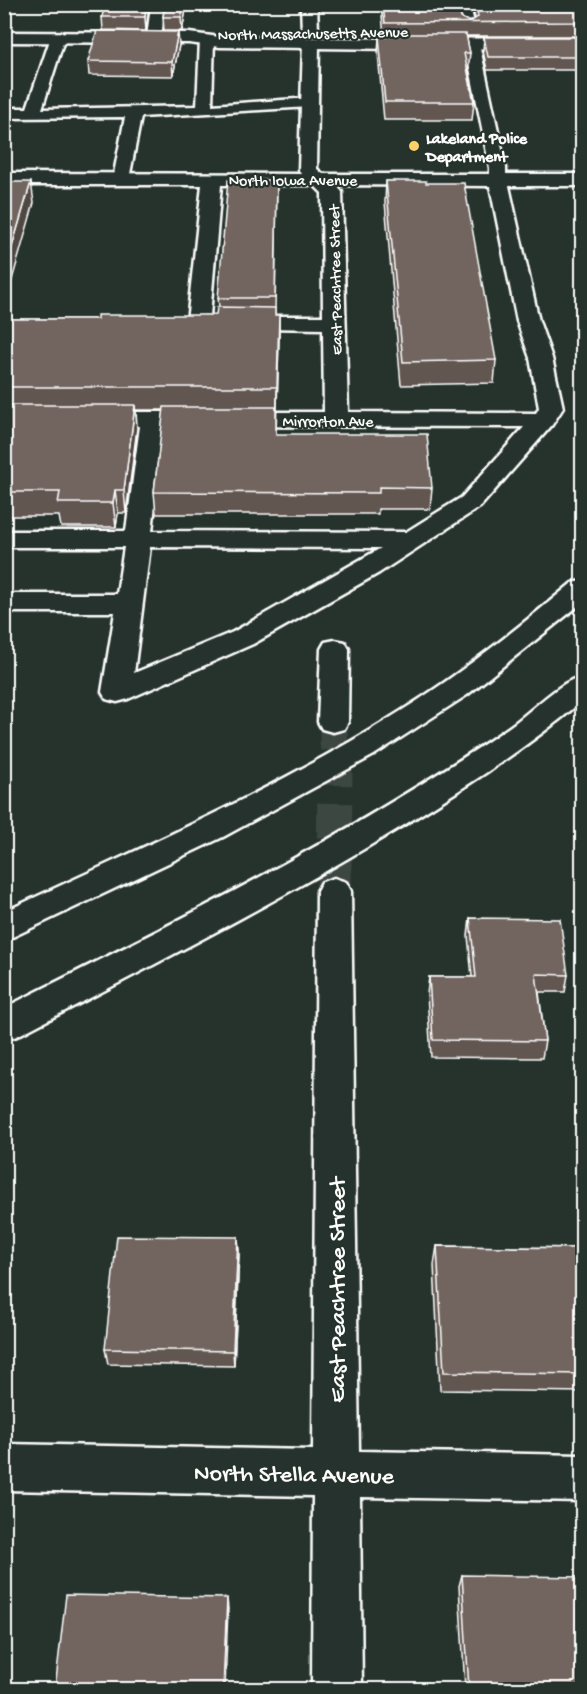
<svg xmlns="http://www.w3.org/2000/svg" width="587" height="1694" font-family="'Gochi Hand',sans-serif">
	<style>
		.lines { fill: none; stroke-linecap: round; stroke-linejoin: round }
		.street-tunnel-far1 { stroke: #3c4742; stroke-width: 28; stroke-dasharray: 28 14; stroke-linecap: butt }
		.street-tunnel { stroke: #3c4742; stroke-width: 35; stroke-dasharray: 35 18; stroke-linecap: butt }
		.lane-casing { stroke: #fff; stroke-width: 5 }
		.street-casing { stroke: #fff; stroke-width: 5 }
		.secondary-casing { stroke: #fff; stroke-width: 5 }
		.primary-casing { stroke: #fff; stroke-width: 5 }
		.lane { fill: #26332d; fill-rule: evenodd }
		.street { fill: #26332d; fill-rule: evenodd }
		.secondary { fill: #26332d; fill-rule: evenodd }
		.primary { fill: #26332d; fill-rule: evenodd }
		.wall { fill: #625751; stroke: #fff; stroke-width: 1.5 }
		.shaded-wall { fill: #504742; stroke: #fff; stroke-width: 1.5 }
		.building { fill: #72655e; stroke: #fff; stroke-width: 1.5 }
		.poi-dot { fill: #ffd166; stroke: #26332d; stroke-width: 2 }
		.labels { text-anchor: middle; stroke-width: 4.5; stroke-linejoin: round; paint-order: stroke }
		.far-street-label { font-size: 16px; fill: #fff; stroke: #26332d }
		.far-poi-label { font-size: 16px; font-weight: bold; fill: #fff; stroke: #26332d; text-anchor: start }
		.near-street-label { font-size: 24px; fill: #fff; stroke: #26332d }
	</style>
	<rect width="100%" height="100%" fill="#26332d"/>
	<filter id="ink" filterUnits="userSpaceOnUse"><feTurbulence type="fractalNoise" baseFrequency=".0167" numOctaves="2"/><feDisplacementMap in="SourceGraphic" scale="12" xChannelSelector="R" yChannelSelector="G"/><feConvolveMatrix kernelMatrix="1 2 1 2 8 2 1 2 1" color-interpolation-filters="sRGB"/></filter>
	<g filter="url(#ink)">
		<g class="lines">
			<!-- street-tunnel-far1 -->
			<path class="street-tunnel-far1" d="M333,722L335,768"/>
			<!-- street-tunnel -->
			<path class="street-tunnel" d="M334,891L335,766"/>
			<!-- lane casing -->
			<g class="lane-casing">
				<g id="lane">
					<path d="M151,4H165L161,38L154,42L147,38Z"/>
					<path d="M457,4H470L475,29L473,32L468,33L461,29Z"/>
					<path d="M58,33L65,37L42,109L197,106L200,40L207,36L214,40L212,105L296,99H310L317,103L310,107L141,117L129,179L127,182H115L113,179L125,117L4,118V108H27L51,37Z"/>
					<path d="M472,39L479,43L506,168V179L498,184L490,179V168L465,43Z"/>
				</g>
			</g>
			<!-- street casing -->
			<g class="street-casing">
				<g id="street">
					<path d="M301,4H317L318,31L316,34L310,36L302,31Z"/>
					<path d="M311,38L319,43L317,169L323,174H582V186H509L539,321L552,358L563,408L552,425L480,507L379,573L253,644L128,699L117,702L106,699L102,692L115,612H4V594H117L124,547H4V531H126L140,426H4V412H324L323,329L190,327L187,322L202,185H4V173L301,174L299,170L303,43ZM221,185H314L322,193L323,316H210ZM336,185L490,186L517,321L530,358L539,408L536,413L348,412L342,192ZM164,426L524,427L462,497L406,532L152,531ZM150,547L381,548L233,632L134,673Z"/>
					<path d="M335,640L345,642L349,649L348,722L344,729L333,732L322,729L318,722L321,649L325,642Z"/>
					<path d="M334,878L346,882L351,891L359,1451L582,1455V1501L360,1497L362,1690H312L313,1496L4,1490V1444L313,1450L317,891L322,882Z"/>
				</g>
			</g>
			<!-- secondary casing -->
			<g class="secondary-casing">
				<path id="secondary" d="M4,32L189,33L220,37L402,39L582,38V48L402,49L220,47L189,43L4,42Z"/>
			</g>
			<!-- primary casing -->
			<g class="primary-casing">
				<g id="primary">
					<path d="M582,581V603L467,695L374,755L223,837L4,941V912C138,849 276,790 401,711C462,673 518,628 572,583Z"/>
					<path d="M582,676V701C527,748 465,787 404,825C278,902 147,968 17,1036L4,1040V1008C140,940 276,873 405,794C441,772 477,750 512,725C532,711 559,682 582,676Z"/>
				</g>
			</g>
			<!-- lane -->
			<use href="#lane" class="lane"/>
			<!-- street -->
			<use href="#street" class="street"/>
			<!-- secondary -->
			<use href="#secondary" class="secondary"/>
			<!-- primary -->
			<use href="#primary" class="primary"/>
		</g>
		<!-- wall -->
		<g class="wall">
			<path d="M149,4L146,31L103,30L102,17Z"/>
			<path d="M165,4H187L182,31H164L163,17Z"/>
			<path d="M381,4H459L461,18L470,22L475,19L472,4H580L582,12V36H466L470,53L468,70H467L474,102L472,120H384L378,54L379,37H384Z"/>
			<path d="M484,37H582V70H487L483,51Z"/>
			<path d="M179,45L173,76L89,75L88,61Z"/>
			<path d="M277,180L275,315H279V338L276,434L432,488L430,509H378V514H156L154,492L164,410H136L137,428L126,513H118L116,527H61L59,516H4V319H97L216,315L219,307L218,298Z"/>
			<path d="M386,181L426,183L496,360L494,383L401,385L385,202Z"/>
			<path d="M470,918L568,975L565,992H539L545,1041L542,1058L431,1057L427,994L429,977H472L468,936Z"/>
			<path d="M238,1237L239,1253L234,1366L108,1364L105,1349Z"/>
			<path d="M437,1246L582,1248V1392L440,1390L434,1265Z"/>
			<path d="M462,1575L582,1689H465L459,1586Z"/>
		</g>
		<!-- shaded-wall -->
		<g class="shaded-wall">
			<path d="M146,4H149L146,31L145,17Z"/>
			<path d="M184,4H187L182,31L181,17Z"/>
			<path d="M178,32L179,45L173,76L172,62Z"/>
			<path d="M31,182L34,203L4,308V274Z"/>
			<path d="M279,315V338L277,410V387Z"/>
			<path d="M135,405L137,428L126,513L124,490Z"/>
			<path d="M115,490L118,513L116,527L113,503Z"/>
			<path d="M238,1237L239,1253L234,1366L233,1351Z"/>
			<path d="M227,1598L228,1609L225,1689H223Z"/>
		</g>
		<!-- building -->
		<g class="building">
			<path d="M105,4H146L145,17H102Z"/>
			<path d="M165,4H184L181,17H163Z"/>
			<path d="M383,4H459L461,18L470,22L478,17L476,4H580L582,12V22L385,23Z"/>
			<path d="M97,31L178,32L172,62L88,61Z"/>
			<path d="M386,34H466L470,53H464L474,102H385L379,37H386Z"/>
			<path d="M484,37H582V57H488Z"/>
			<path d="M228,180H277L275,298H218Z"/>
			<path d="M386,181H426V183H464L496,360L403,362Z"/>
			<path d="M4,182H31L4,274Z"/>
			<path d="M217,307L275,308V315H279L277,387H4V319H97V315H216Z"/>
			<path d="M4,405H135L124,490H115L113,503H58L60,492H4Z"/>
			<path d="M164,407H276V434H427L432,488L379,487V493L154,492Z"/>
			<path d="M470,918L560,919L568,975L536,974L545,1041L433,1040L429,977H476Z"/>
			<path d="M117,1236L238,1237L233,1351L105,1349Z"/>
			<path d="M437,1246L582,1248V1374L444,1372Z"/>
			<path d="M462,1575L582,1577V1689H469Z"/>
			<path d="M66,1595L227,1598L223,1689H55Z"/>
		</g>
	</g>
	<!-- markers -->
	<circle class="poi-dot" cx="414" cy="146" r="6"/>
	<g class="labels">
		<!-- far-street labels -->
		<g class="far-street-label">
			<text transform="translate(313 32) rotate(-1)" y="6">North Massachusetts Avenue</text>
			<text x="293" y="185">North Iowa Avenue</text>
			<text transform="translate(334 280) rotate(-91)" y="6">East Peachtree Street</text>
			<text x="328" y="426">Mirrorton Ave</text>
		</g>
		<!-- far-poi labels -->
		<g class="far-poi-label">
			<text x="426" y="143">Lakeland Police<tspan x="426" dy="18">Department</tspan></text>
		</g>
		<!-- near-street labels -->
		<g class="near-street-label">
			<text transform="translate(336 1290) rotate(-90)" y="8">East Peachtree Street</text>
			<text transform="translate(294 1473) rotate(1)" y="8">North Stella Avenue</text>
		</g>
	</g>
	<!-- margin -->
	<rect width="587" height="1694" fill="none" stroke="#26332d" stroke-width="24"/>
	<rect x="12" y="12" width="563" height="1670" fill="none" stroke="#fff" stroke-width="2" filter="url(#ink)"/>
</svg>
